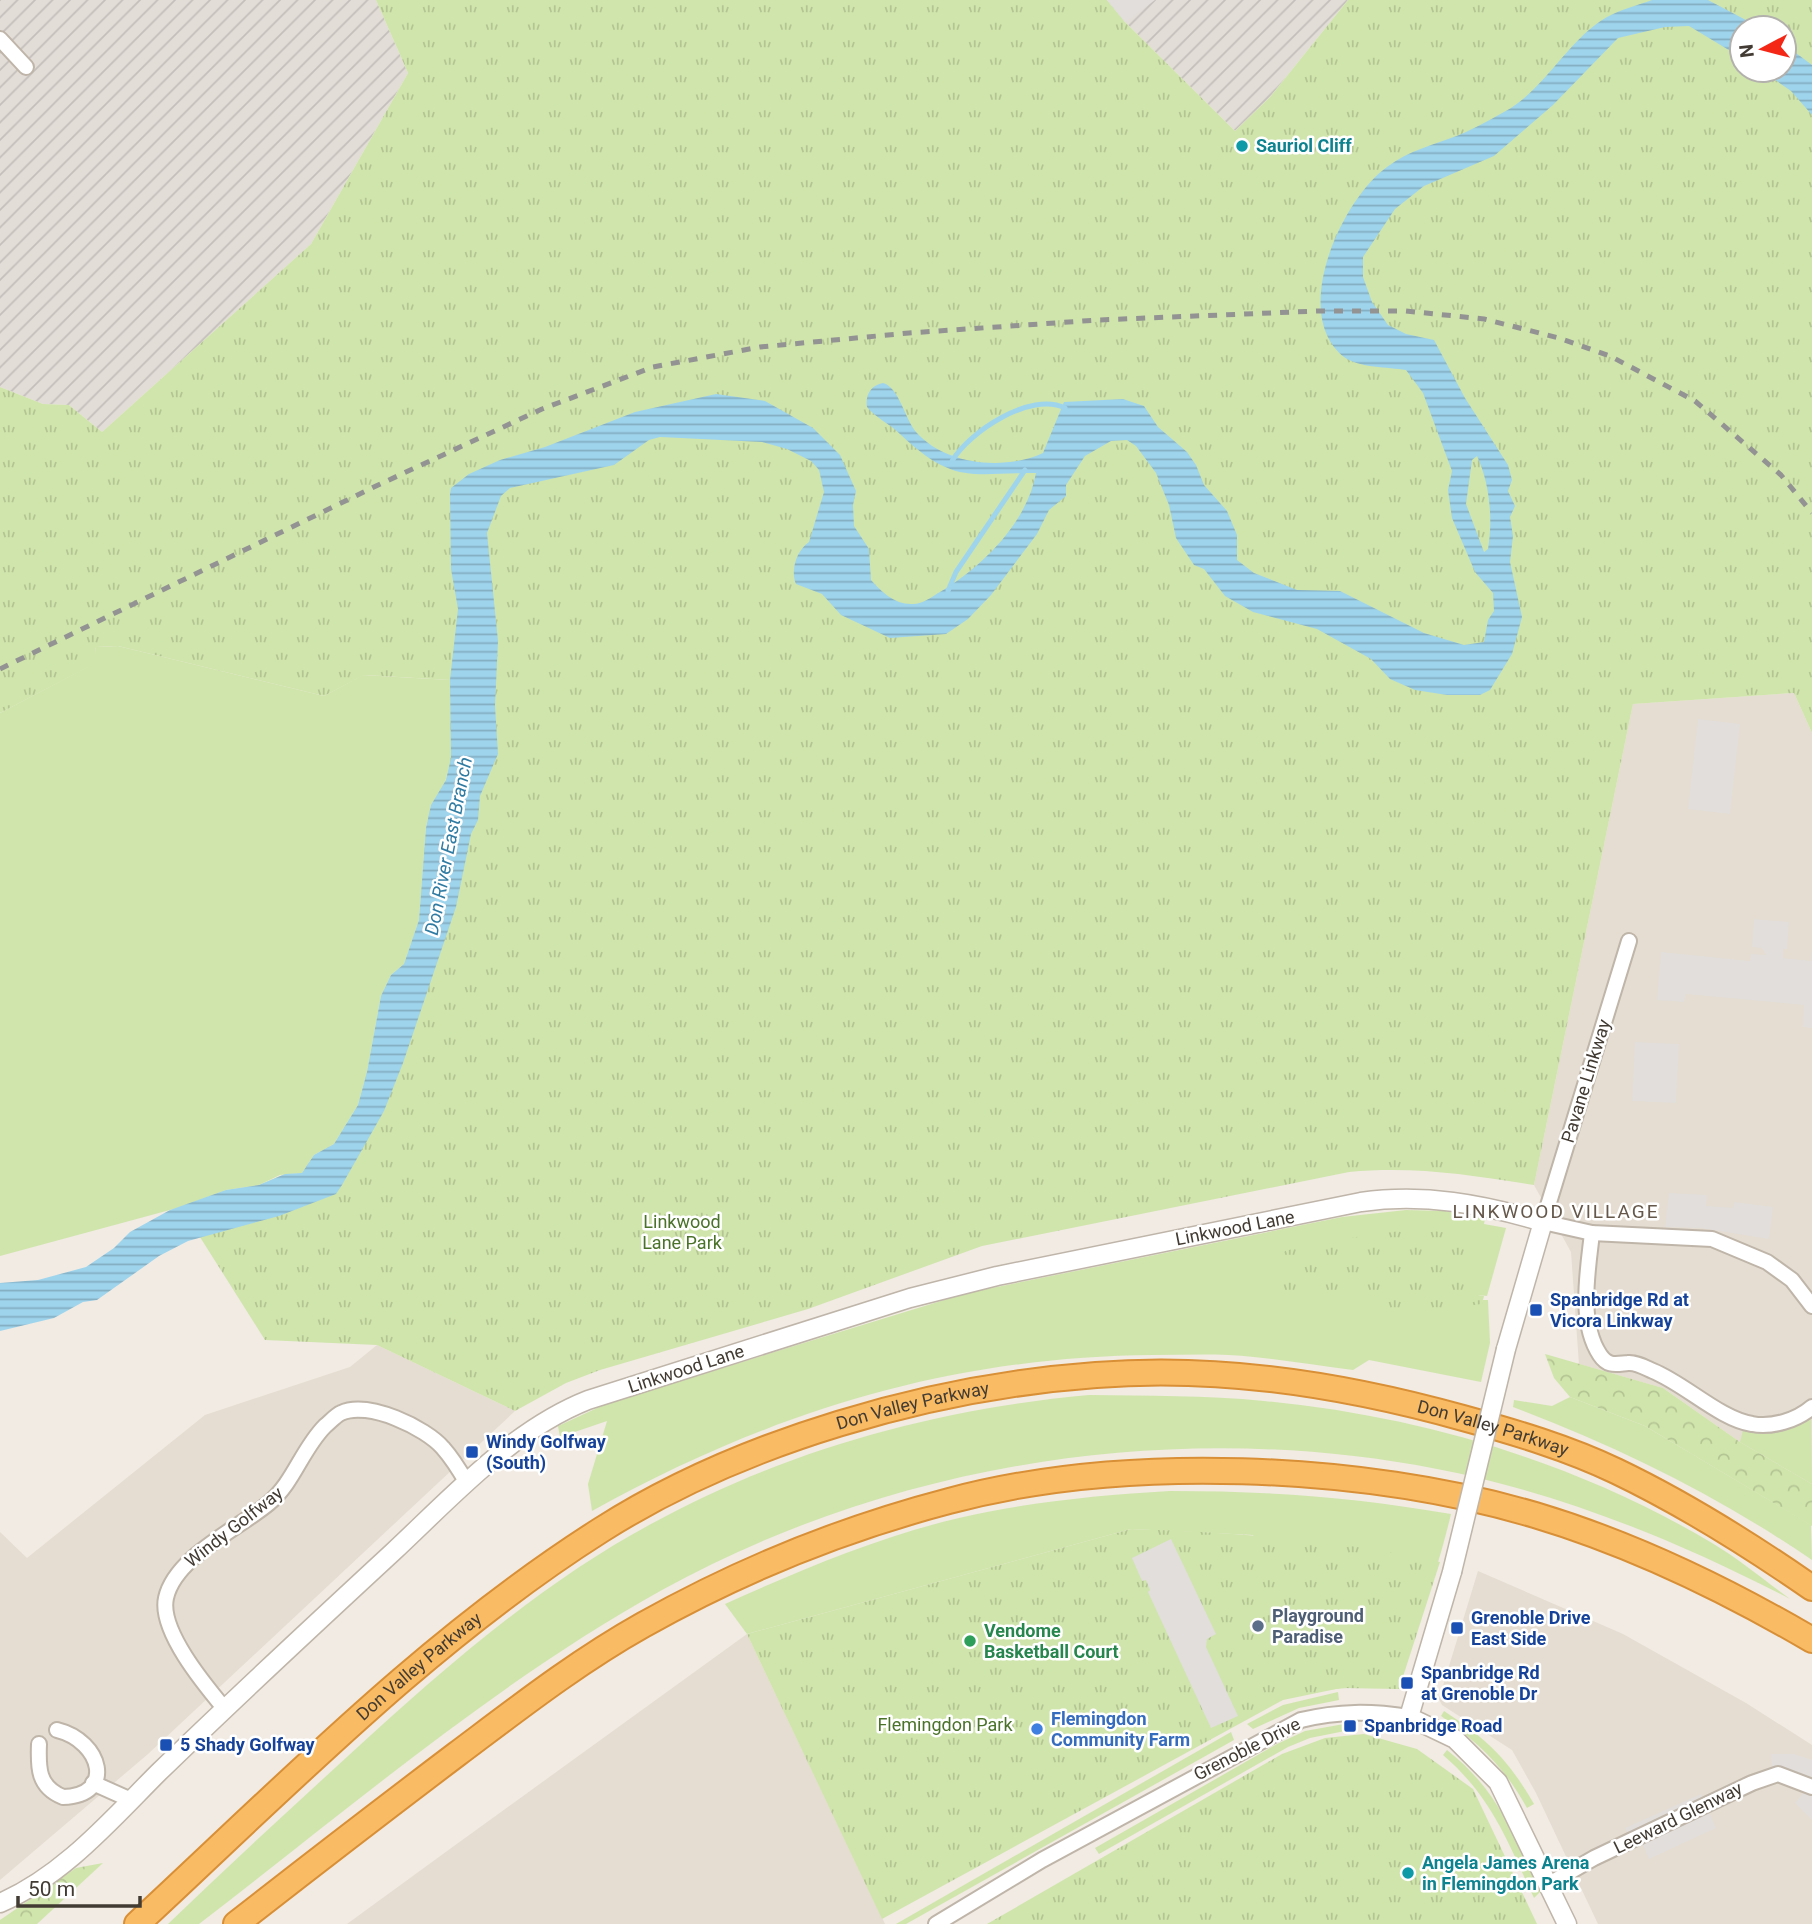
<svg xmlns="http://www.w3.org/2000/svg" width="1812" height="1924" font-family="Roboto,sans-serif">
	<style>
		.residential { fill: #e5ddd1 }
		.industrial { fill: url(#industrial-furrows) }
		.green { fill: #d0e5ac }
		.forest { fill: url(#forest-crowns) }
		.park { fill: url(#park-tufts); fill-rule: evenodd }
		.parking { fill: #e1dedb }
		.water { fill: url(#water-rules); fill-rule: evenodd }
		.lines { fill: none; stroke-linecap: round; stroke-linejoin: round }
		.stream { stroke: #9fd4ed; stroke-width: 5 }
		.minor-casing { stroke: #bfb5a9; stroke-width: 18 }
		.tertiary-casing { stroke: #bfb5a9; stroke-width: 21 }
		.motorway-casing { stroke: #d88f36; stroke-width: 28 }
		.minor { stroke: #fff; stroke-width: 14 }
		.tertiary { stroke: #fff; stroke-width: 18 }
		.motorway { stroke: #f9bc65; stroke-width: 24 }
		.rail { stroke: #939393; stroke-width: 5; stroke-dasharray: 9 9; stroke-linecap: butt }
		.tertiary-bridge-casing { stroke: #bfb5a9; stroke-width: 21; stroke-linecap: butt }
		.tertiary-bridge { stroke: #fff; stroke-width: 18 }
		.culture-dot { fill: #0f9aa8; stroke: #fff; stroke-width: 2.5 }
		.transit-dot { fill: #1a4fb4; stroke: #fff; stroke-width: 2.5 }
		.service-dot { fill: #5c6f8a; stroke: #fff; stroke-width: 2.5 }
		.leisure-dot { fill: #2e9e5b; stroke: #fff; stroke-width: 2.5 }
		.shop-dot { fill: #3f7fe0; stroke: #fff; stroke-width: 2.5 }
		.labels { text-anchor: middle; stroke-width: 5; stroke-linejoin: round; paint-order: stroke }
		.culture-label { font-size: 18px; font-weight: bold; fill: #0d838f; stroke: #fff; text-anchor: start }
		.street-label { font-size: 18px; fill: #423b33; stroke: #fff }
		.park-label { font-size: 18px; fill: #4a7229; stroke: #fff }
		.transit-label { font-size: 18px; font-weight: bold; fill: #164399; stroke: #fff; text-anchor: start }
		.service-label { font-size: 18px; font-weight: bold; fill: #4e5e75; stroke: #fff; text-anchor: start }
		.leisure-label { font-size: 18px; font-weight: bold; fill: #27864d; stroke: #fff; text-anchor: start }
		.shop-label { font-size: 18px; font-weight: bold; fill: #366cbe; stroke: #fff; text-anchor: start }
		.water-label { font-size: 19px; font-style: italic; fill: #2f7ba2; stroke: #fff }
		.neighbourhood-label { font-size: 19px; letter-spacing: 2px; fill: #65584b; stroke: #fff }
	</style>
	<defs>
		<pattern id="industrial-furrows" width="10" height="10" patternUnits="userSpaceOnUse" patternTransform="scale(1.75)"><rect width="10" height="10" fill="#e3ddd8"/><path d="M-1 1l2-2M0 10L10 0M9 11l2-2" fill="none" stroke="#c4bfba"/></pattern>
		<pattern id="forest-crowns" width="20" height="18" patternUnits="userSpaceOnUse" patternTransform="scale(1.75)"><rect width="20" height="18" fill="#d0e5ac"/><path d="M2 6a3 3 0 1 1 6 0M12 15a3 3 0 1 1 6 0" fill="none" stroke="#b4c594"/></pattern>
		<pattern id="park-tufts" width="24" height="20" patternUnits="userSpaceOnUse" patternTransform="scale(1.75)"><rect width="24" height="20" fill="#d0e5ac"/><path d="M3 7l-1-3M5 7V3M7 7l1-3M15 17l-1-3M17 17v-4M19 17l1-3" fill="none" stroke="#b4c594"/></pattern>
		<pattern id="water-rules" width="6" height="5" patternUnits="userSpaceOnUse" patternTransform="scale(1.75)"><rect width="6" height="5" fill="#9fd4ed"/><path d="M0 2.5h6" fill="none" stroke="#83adc1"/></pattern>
	</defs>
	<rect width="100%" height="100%" fill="#f1ebe3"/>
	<!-- residential -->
	<g class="residential">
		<path d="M1794,693L1812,733V1484L1740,1442L1663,1388L1579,1364L1571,1252L1534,1185L1633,704Z"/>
		<path d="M377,1345L515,1411L148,1754L0,1880V1532L27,1558L205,1415L350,1367Z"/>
		<path d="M1478,1571L1623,1634L1746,1703L1812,1745V1924H1598L1536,1793L1512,1750L1442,1705L1439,1699Z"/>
		<path d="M747,1634L885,1924H347L454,1846Z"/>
	</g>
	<!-- industrial -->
	<g class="industrial">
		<path d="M0,0H376L408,73L311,244L102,432L69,405L43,404L0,387Z"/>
		<path d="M1107,0H1348L1270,97L1235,131L1125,22Z"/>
	</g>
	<!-- green -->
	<g class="green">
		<path d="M118,646L324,696L363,675L450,680V764L444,786L431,805L426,828L419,920L404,964L391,975L381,996L367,1072L358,1105L334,1144L314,1155L302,1173L280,1175L259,1185L226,1190L181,1207L0,1256V713L93,664L96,647Z"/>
		<path d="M1406,1210L1445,1211L1485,1219L1484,1224L1506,1228L1487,1296L1478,1295L1481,1304L1483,1300H1488L1490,1343L1481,1382L1369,1360L1353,1370C1320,1366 1287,1360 1254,1357C1220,1353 1186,1355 1153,1355C948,1357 771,1412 592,1511L588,1484L607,1421L560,1437L558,1426L608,1403L967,1293L1342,1217Z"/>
		<path d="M1089,1395C1147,1396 1206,1395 1264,1401C1421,1416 1576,1462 1712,1543C1739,1559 1764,1580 1790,1599C1678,1541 1561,1493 1437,1469C1176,1418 894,1462 662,1590C496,1682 349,1809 199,1924H168C227,1867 288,1811 348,1756C442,1670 538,1585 651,1524C786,1450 936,1409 1089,1395Z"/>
		<path d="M1570,1397L1645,1426L1811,1525L1812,1560C1718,1496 1620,1447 1513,1407L1514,1400L1552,1406Z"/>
		<path d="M1811,1417L1812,1484L1740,1442L1743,1430L1780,1431Z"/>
		<path d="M1170,1491C1269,1491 1353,1497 1451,1514C1437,1573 1416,1630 1399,1689L1370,1686L1324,1690L1253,1535L1131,1529L747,1634L725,1604C801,1570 878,1537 959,1518C1028,1502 1100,1495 1170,1491Z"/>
		<path d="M1338,1692L1339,1700L1299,1708L1253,1729L1247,1724L1283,1705Z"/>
		<path d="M1444,1711C1487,1739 1508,1759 1534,1804L1527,1808C1505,1768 1478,1742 1441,1716Z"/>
		<path d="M1344,1724L1345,1731L1310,1738L1288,1747L1099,1854L1095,1848L1277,1744L1305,1731Z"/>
		<path d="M1231,1732L1234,1740L906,1924H896Z"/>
		<path d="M1447,1750C1499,1791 1513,1834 1540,1892L1534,1898C1508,1842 1491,1796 1443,1755Z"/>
	</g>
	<!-- forest -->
	<g class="forest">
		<path d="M1545,1354L1663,1388L1740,1442L1812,1484V1526L1645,1426L1570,1397L1554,1378Z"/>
		<path d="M103,1863L37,1924H0V1920L76,1868Z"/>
	</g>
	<!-- park -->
	<g class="park">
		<path d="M376,0H1107L1125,22L1235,131L1270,97L1348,0H1812V733L1794,693L1633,704L1534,1185C1469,1175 1415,1166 1349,1172L982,1246L808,1309L600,1370L566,1383L515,1411L377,1345L265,1340L181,1207L226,1190L259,1185L285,1174L302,1173L314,1155L334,1144L358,1105L367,1072L381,996L391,975L404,964L419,920L426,828L431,805L444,786L450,764V680L364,675L324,696L118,646L96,647L94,664L0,713V387L43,404L69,405L102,432L311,244L408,73ZM1742,28H1784V70H1742Z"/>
		<path d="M1400,1231C1418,1232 1471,1226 1471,1253C1472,1271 1466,1279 1478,1295L1484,1296L1482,1304L1457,1307L1448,1326L1353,1299L1279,1300V1261L1285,1251L1323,1241V1236L1332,1234L1334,1240Z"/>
		<path d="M1131,1529C1234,1532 1338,1540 1440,1562L1399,1689L1341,1688L1283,1700L882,1919L747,1634Z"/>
		<path d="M1364,1734L1417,1749L1473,1789L1537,1924H987L1282,1754L1325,1738Z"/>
	</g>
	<!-- parking -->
	<g class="parking">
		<path d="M1107,0H1155L1125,22Z"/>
		<path d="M1698,719L1740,724L1730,814L1688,809Z"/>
		<path d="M1754,919L1789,922L1787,949H1783V958L1811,961L1812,949V1028L1803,1027L1804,1005L1686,994L1684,1002L1657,1000L1661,952L1750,961L1751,954L1766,955L1762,948L1752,947Z"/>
		<path d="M1635,1042L1679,1044L1676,1103L1632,1101Z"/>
		<path d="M1669,1193L1707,1195L1706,1206L1733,1208L1734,1202L1773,1207L1769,1239L1701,1228L1665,1227Z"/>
		<path d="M1171,1539L1216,1634L1207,1639L1206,1647L1238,1716L1211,1728L1148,1592L1150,1590L1146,1580L1142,1581L1132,1558Z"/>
		<path d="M1771,1754H1794L1812,1760V1820L1795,1803L1804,1792L1773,1779Z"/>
		<path d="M1701,1794L1716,1828L1649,1859L1642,1843L1633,1846L1625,1828Z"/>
	</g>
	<!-- water -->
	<g class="water">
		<path d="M1652,0H1708L1761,28H1742V58L1689,26L1665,27L1618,38L1553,105L1494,156L1424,186L1395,209L1363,257V277L1372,302L1388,325L1406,334L1434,340L1465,398L1508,465L1512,480L1508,491L1515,506L1510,517L1513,536L1510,562L1522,617L1512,654L1490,690L1480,695H1447L1415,690L1390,679L1371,659L1317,629L1253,612L1225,596L1204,569L1194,565L1176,538L1169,505L1156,473L1136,446L1127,440L1111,441L1085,456L1066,485V496L1049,510L1037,534L991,595L968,619L946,634L890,638L841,615L822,594L796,584C790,570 797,550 809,542L824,492L819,470L811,461L787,449L762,442L660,437L649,440L614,465L510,488L501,496L487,533L498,641L495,706L498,754L480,796L478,820L471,834L456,907L403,1063L384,1111L342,1185L336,1194L279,1216L188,1241L159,1256L97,1300L83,1302L54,1318L0,1331V1283L38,1280L86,1267L114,1248L130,1232L170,1210L226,1190L259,1185L285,1174L302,1173L314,1155L334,1144L358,1105L367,1072L381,996L391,975L404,964L419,920L426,828L431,805L446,780L451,758L450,680L458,609L451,569L450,494L451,488L469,474L500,460L545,447L635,412L716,394L765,401L813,428L840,455L856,491L853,505L854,526L869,549L871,580C882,592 894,604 911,604C922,605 931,597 940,592C982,567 1027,523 1036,473C970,473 954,485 900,434C890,424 876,418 867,407C865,395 871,385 883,383C899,387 905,419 916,432C945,465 1004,471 1043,453L1064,402L1123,399L1144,406L1158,427L1187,452L1196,465L1204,485L1227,511L1237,535V560L1254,573L1297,590L1340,591L1424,633L1464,645L1484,642L1488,620L1494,611L1493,593L1475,572L1452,518L1448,490L1452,471L1423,393L1406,370C1388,367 1359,368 1344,357C1289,314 1342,199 1387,167C1409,150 1434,145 1459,135C1476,128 1495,117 1511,108C1547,85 1569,39 1607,17C1620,10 1638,5 1652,0ZM1477,456C1490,484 1493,520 1488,549L1484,552L1466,504L1472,460Z"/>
		<path d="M1784,44L1812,65V115L1791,91L1761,70H1784Z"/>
	</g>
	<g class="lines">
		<!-- stream -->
		<g class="stream">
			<path d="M952,461C969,432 1031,391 1065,408"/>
			<path d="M948,591L956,572L1025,470"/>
		</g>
		<!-- minor casing -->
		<g class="minor-casing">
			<g id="minor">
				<path d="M0,39L26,67"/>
				<path d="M1629,941L1543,1222L1592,1233L1712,1239L1767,1262L1792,1280L1812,1306"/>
				<path d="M1592,1233C1588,1270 1578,1322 1600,1355C1608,1367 1616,1364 1628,1363C1636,1362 1646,1368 1653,1371C1685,1384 1720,1419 1752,1424C1772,1428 1797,1420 1812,1407"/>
				<path d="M224,1708C204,1684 159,1630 166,1598C175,1557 238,1529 269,1503C294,1482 302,1449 325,1426C330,1422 336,1415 341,1413C368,1400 426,1428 443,1448C452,1458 460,1471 467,1483"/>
				<path d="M39,1744C38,1768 38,1787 63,1797C116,1796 102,1741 57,1730"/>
				<path d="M93,1783L131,1800"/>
				<path d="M1549,1884L1594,1858L1752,1783L1778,1774L1812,1787"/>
				<path d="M936,1924L1042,1860L1301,1720C1339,1711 1371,1711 1409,1717"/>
			</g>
		</g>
		<!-- tertiary casing -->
		<g class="tertiary-casing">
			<g id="tertiary">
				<path d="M1452,1572L1409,1717L1455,1739L1498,1782L1567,1924"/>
				<path d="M0,1903C63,1876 111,1820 158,1773C235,1698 314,1625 393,1552C452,1497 512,1430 588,1400L910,1298L997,1276L1361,1202C1424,1193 1482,1204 1543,1222L1506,1349"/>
			</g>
		</g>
		<!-- motorway casing -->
		<g class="motorway-casing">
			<g id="motorway">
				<path id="s1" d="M137,1924C286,1786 429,1639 601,1530C741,1441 931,1387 1096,1375C1219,1365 1345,1385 1463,1418C1514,1432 1568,1448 1616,1471C1685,1504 1750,1545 1812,1588"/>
				<path d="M236,1924C309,1867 383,1810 457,1754C517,1709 577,1662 643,1625C739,1571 842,1529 949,1501C1124,1454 1361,1464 1535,1515C1632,1544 1725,1589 1812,1640"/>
			</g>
		</g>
		<!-- minor -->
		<use href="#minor" class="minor"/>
		<!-- tertiary -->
		<use href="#tertiary" class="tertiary"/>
		<!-- motorway -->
		<use href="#motorway" class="motorway"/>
		<!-- rail -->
		<path class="rail" d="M0,669L376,486L542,409L653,367L760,347L909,333L1098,320L1318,311H1406L1484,319L1559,338L1610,356L1695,401L1781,475L1812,513"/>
		<!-- tertiary-bridge casing -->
		<g class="tertiary-bridge-casing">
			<path id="tertiary-bridge" d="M1452,1572L1506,1349"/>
		</g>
		<!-- tertiary-bridge -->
		<use href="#tertiary-bridge" class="tertiary-bridge"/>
	</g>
	<!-- markers -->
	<g class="culture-dot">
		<circle cx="1242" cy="146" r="7"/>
		<circle cx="1408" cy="1873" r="7"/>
	</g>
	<g class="transit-dot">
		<rect x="1529" y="1303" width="14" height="14" rx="3.5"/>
		<rect x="465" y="1445" width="14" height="14" rx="3.5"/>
		<rect x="1450" y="1621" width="14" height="14" rx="3.5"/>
		<rect x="1400" y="1676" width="14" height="14" rx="3.5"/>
		<rect x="1343" y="1719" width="14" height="14" rx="3.5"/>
		<rect x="159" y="1738" width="14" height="14" rx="3.5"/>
	</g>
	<circle class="service-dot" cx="1258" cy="1626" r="7"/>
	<circle class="leisure-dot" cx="970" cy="1641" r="7"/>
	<circle class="shop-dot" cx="1037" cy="1729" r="7"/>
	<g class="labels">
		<!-- culture labels -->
		<g class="culture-label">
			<text x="1256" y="152">Sauriol Cliff</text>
			<text x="1422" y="1869">Angela James Arena<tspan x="1422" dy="21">in Flemingdon Park</tspan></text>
		</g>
		<!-- street labels -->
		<g class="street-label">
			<text transform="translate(1586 1081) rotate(-73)" y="6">Pavane Linkway</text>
			<text transform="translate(1235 1228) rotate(-11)" y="6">Linkwood Lane</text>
			<text transform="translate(686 1369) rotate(-18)" y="6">Linkwood Lane</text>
			<text dy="6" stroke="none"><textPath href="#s1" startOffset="947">Don Valley Parkway</textPath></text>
			<text dy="6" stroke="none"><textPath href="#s1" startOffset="1536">Don Valley Parkway</textPath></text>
			<text transform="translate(234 1527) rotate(-38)" y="6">Windy Golfway</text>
			<text dy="6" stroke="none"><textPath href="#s1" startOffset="382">Don Valley Parkway</textPath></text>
			<text transform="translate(1247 1749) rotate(-27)" y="6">Grenoble Drive</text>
			<text transform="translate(1678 1818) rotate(-26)" y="6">Leeward Glenway</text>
		</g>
		<!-- park labels -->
		<g class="park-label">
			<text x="682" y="1228">Linkwood<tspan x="682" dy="21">Lane Park</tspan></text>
			<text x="945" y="1731">Flemingdon Park</text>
		</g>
		<!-- transit labels -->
		<g class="transit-label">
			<text x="1550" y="1306">Spanbridge Rd at<tspan x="1550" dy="21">Vicora Linkway</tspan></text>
			<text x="486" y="1448">Windy Golfway<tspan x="486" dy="21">(South)</tspan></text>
			<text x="1471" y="1624">Grenoble Drive<tspan x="1471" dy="21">East Side</tspan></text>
			<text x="1421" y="1679">Spanbridge Rd<tspan x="1421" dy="21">at Grenoble Dr</tspan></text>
			<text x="1364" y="1732">Spanbridge Road</text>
			<text x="180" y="1751">5 Shady Golfway</text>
		</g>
		<!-- service labels -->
		<g class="service-label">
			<text x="1272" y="1622">Playground<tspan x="1272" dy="21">Paradise</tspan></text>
		</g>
		<!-- leisure labels -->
		<g class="leisure-label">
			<text x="984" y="1637">Vendome<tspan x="984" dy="21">Basketball Court</tspan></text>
		</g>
		<!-- shop labels -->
		<g class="shop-label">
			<text x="1051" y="1725">Flemingdon<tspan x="1051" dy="21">Community Farm</tspan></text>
		</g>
		<!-- water labels -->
		<g class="water-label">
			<text transform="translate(448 846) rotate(-79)" y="7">Don River East Branch</text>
		</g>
		<!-- neighbourhood labels -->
		<g class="neighbourhood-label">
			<text x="1556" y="1218">LINKWOOD VILLAGE</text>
		</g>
	</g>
	<!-- north arrow -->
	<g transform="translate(1763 49) rotate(263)"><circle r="33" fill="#ffffff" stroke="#b3b1ad" stroke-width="2"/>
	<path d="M0-5L12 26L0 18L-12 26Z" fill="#f42717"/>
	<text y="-10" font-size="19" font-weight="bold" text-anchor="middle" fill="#423b33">N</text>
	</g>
	<!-- scale -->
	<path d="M18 1896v10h122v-10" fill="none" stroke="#423b33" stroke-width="3.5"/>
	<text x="28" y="1896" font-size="21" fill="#423b33" stroke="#ffffff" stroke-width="5" paint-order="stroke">50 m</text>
</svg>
